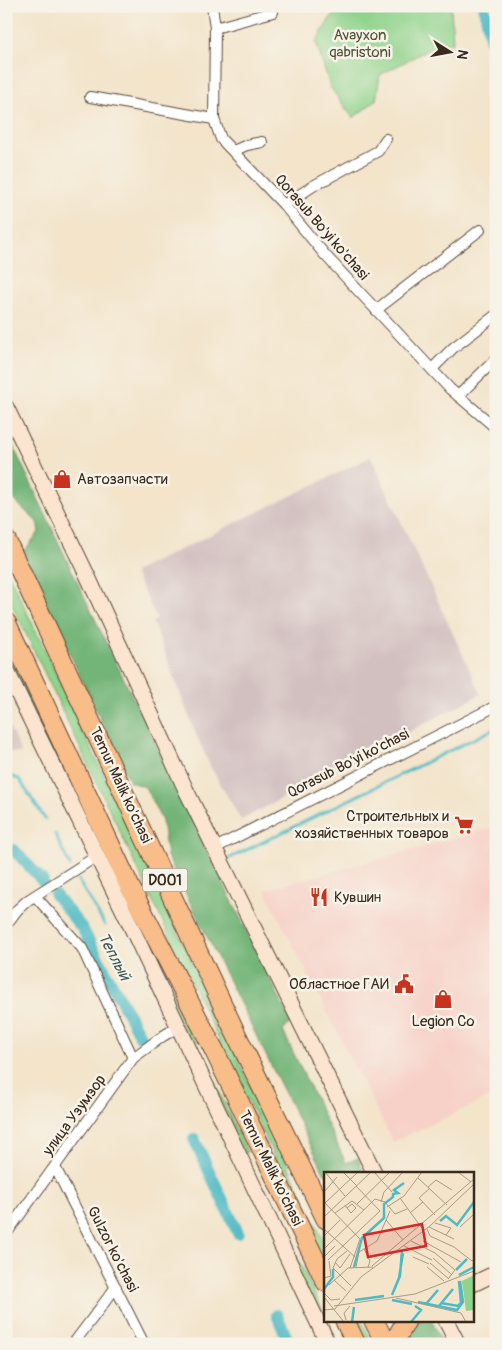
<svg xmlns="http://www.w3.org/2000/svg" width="502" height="1350" font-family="Pangolin,sans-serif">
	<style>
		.built { fill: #f7d1c8 }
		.industrial { fill: #d2bfc0 }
		.green { fill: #8fd38c; stroke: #657e55 }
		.forest { fill: #73b578; stroke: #57704b }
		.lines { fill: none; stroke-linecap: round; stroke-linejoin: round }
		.stream { stroke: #4dbac5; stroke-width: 3 }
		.canal { stroke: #4dbac5; stroke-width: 12 }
		.street-casing { stroke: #574638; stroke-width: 12 }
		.secondary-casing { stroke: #574638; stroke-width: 17 }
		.highway-casing { stroke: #574638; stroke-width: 21 }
		.street { stroke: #fff; stroke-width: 10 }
		.secondary { stroke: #fce5d0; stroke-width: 15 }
		.highway { stroke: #f8bd89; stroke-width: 19 }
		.labels { text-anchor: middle; stroke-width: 5; stroke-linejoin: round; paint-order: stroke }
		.shield { fill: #f7f3e8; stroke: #73665b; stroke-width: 1 }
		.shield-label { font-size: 14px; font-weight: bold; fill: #3b2a1e }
		.park-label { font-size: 15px; fill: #50543a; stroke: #f7f3e8 }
		.street-label { font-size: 15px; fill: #3b2a1e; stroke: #f7f3e8 }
		.poi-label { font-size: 15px; fill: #3b2a1e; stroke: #f7f3e8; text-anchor: start }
		.water-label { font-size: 16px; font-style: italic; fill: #415c58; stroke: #f7f3e8 }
		.inset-river { fill: none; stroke: #4dbac5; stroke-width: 2.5 }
		.inset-road { fill: none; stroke: #a99a85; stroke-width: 1 }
		.view { fill: #d62828; fill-opacity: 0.15; stroke: #d62828; stroke-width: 2.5 }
		.inset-edge { fill: none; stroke: #3b2a1e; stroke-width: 2.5 }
	</style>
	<rect width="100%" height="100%" fill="#f7f3e8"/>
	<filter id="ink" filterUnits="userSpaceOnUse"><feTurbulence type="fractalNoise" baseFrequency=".02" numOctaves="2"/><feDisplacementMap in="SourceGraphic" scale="10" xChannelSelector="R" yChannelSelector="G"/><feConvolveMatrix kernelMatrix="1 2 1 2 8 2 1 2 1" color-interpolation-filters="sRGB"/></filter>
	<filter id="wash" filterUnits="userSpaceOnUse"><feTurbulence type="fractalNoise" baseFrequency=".0096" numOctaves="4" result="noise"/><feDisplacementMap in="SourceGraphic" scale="20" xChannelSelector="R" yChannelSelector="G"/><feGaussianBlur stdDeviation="1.12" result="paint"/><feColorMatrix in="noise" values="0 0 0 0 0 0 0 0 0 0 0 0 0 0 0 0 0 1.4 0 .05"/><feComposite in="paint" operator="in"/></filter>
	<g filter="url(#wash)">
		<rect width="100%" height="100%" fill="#f3e4ca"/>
		<!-- built -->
		<path class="built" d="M496,827V1094L393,1142L265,890Z"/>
		<!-- industrial -->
		<g class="industrial">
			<path d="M371,457L481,694L241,820L210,766L193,727L160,640L152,622L157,619L134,572Z"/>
			<path d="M6,719L21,753L6,752Z"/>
		</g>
		<!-- green -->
		<g class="green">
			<path d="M347,6H451L453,42L433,47L380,75L376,100L353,118L330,87L316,42L331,17Z"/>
			<path d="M6,568L326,1246V1265L6,592Z"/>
			<path d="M6,643L30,694L28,704L6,659Z"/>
			<path d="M119,895L129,900L247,1152L242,1154Z"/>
			<path d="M266,1193L326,1317V1321H328L339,1344H332L261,1195Z"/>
			<path d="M352,1321H362L373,1344H364Z"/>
		</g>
		<!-- forest -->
		<g class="forest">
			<path d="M6,431L102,634L291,1022L283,1031L346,1163L358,1158L363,1171L350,1174H325L167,856L162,821L145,787L130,782L68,650L21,555L39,532L37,522L14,500L6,491Z"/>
			<path d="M413,1321H432L443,1344H402Z"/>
		</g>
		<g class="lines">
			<!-- stream -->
			<g class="stream">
				<path d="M6,775L19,779L45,819"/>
				<path d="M55,834L70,866"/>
				<path d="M228,859L496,728"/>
				<path d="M78,880L105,925"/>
			</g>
			<!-- canal -->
			<g class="canal">
				<path d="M484,6L496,66"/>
				<path d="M14,850L43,881"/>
				<path d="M55,895L82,928L140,1036"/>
				<path d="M194,1139L238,1233"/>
				<path d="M277,1315L289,1343"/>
			</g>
		</g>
	</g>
	<g filter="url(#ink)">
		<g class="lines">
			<!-- street casing -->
			<g class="street-casing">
				<g id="street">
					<path d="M212,6L215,28L214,119L221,139L284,205L325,255L450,389L496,428"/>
					<path d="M215,28L273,12"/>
					<path d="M90,97L214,119"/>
					<path d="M233,151L247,145L262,142"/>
					<path d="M284,205L313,186L378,151L386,139"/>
					<path d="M376,310L480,230"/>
					<path d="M432,369L453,348L496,315"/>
					<path d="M458,396L496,359"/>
					<path d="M215,848L496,706"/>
					<path d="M35,896L82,948L133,1058"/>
					<path d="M6,925L17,910L28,900L97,856"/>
					<path d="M55,1167L144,1344"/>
					<path d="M6,1234L133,1058L163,1036L178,1027"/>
					<path d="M73,1344L116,1287"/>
				</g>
			</g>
			<!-- secondary casing -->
			<g class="secondary-casing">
				<g id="secondary">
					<path d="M6,407L89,579L186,790L375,1174"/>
					<path d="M6,669L128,920L328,1344"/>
					<path d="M473,1284L496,1273"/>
					<path d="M446,1321L458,1344"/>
				</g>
			</g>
			<!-- highway casing -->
			<g class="highway-casing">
				<g id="highway">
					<path d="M6,540L237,1036L326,1219"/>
					<path d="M6,622L129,885L213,1048L326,1282"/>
					<path d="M345,1321L356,1344"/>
					<path d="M374,1321L386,1344"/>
					<path d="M393,1344L406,1321"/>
				</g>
			</g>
			<!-- street -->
			<use href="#street" class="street"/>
			<!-- secondary -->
			<use href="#secondary" class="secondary"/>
			<!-- highway -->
			<use href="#highway" class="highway"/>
		</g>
	</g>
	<!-- icons -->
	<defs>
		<g id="shop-bare" transform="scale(1.5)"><path d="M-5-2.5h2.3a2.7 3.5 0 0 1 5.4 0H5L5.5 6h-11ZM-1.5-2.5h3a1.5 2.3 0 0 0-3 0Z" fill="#c8321e" stroke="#f7f3e8" stroke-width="2.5" paint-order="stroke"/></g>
		<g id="supermarket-bare" transform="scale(1.5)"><path d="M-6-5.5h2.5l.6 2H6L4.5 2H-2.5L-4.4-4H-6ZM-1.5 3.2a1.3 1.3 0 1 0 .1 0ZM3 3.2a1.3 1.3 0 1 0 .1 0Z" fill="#c8321e" stroke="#f7f3e8" stroke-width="2.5" paint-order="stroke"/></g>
		<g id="restaurant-bare" transform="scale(1.5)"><path d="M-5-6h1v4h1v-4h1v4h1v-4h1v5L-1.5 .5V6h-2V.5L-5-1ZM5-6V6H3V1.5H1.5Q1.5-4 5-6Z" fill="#c8321e" stroke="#f7f3e8" stroke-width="2.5" paint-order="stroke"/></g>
		<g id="civic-bare" transform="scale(1.5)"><path d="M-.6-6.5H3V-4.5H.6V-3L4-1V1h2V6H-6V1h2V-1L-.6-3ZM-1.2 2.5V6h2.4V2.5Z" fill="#c8321e" stroke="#f7f3e8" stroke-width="2.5" paint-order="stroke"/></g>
	</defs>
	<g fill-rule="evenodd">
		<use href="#shop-bare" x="62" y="479"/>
		<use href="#supermarket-bare" x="464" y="825"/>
		<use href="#restaurant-bare" x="319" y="897"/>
		<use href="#civic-bare" x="404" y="984"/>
		<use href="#shop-bare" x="443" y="999"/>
	</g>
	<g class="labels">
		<!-- shield labels -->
		<rect class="shield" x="142.5" y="868.5" width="45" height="23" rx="4"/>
		<g class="shield-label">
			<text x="165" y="885">D001</text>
		</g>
		<!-- park labels -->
		<g class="park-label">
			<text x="360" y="40">Avayxon<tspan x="360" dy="17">qabristoni</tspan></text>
		</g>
		<!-- street labels -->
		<g class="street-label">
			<text transform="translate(322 227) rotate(49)" y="5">Qorasub Bo'yi ko'chasi</text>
			<text transform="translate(348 763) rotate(-27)" y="5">Qorasub Bo'yi ko'chasi</text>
			<text transform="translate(121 785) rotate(65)" y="5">Temur Malik ko'chasi</text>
			<text transform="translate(74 1115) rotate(-54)" y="5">улица Узумзор</text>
			<text transform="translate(271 1168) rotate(64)" y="5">Temur Malik ko'chasi</text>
			<text transform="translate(113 1249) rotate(63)" y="5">Gulzor ko'chasi</text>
		</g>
		<!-- poi labels -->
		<g class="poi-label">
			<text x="77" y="484">Автозапчасти</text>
			<text x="449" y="821" text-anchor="end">Строительных и<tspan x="449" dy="17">хозяйственных товаров</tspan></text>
			<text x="334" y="902">Кувшин</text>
			<text x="389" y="989" text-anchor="end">Областное ГАИ</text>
			<text x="443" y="1026" text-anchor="middle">Legion Co</text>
		</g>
		<!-- water labels -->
		<g class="water-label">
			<text transform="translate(115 956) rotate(62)" y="6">Теплый</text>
		</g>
	</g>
	<!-- overview -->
	<g transform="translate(324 1172)">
		<rect width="150" height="150" fill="#f3e4ca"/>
		<path d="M150,103V138L142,139L138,109Z" fill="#8fd38c"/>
		<path class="inset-river" d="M116,49L122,44L133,53L150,30M30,95L38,66L60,46V32L69,25V22L74,21L70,18L80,11M132,98L143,87M135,103L150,95M0,117L9,105V97M68,123L76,104L78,78M68,123L75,106L79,81M31,128L60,124M68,128L88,132M94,130L133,138L139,130L136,109M117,131L134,134L137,131L135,109M102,132L114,118M115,134L129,117M28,150L30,135M87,150L97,138L91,134"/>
		<path class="inset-road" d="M1,0L21,24M19,0L33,14M50,0L68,20M134,0L147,10M94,6L123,33M104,15L112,8L128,18M106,16L95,26L111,43M1,19L13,5M76,26L97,55M0,30L36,67L26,96M57,30L60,20L79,0M1,31L34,0M33,32L66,0M21,33L23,36L28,32L32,36L27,41L23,36M63,35L80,24L98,0M11,41L28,29L40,38M86,41L99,30M0,45L47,0M62,48L79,68M111,51L127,56L122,63M105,55L130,67M136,55L150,42M0,57L31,85M103,57L106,64L130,75L148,89L150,87M0,64L16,48M87,69L111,81L131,98L124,107M99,69L137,90M80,74L108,88M0,77L51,27L61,30L71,42L83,37M40,77L46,89L44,95M23,79L13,87L9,96L27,114M0,85L11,74M89,85L105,92M109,86L128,103M4,88L56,39L32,14M11,90L16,96L26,82M106,91L125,107M48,94L150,7M32,95L35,80L53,69L66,39M103,95L120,109M0,106L7,104L5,89M10,108L22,119M5,113L24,96L49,95M0,121L7,128L16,127M0,125L20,150M72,126L137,141L142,150M10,134L91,122L150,99M0,138L11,137L37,105L106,54L150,12M22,148L20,141L26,134"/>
		<path class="view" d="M98,52L102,74L44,85L40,63Z"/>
		<rect width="150" height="150" class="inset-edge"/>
	</g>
	<!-- margin -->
	<rect width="502" height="1350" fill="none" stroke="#f7f3e8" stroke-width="25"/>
	<!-- north arrow -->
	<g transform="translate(450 52) rotate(101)" stroke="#f7f3e8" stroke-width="4" paint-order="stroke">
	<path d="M0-4L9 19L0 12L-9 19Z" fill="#3b2a1e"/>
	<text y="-8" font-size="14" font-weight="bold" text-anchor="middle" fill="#3b2a1e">N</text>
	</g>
</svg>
